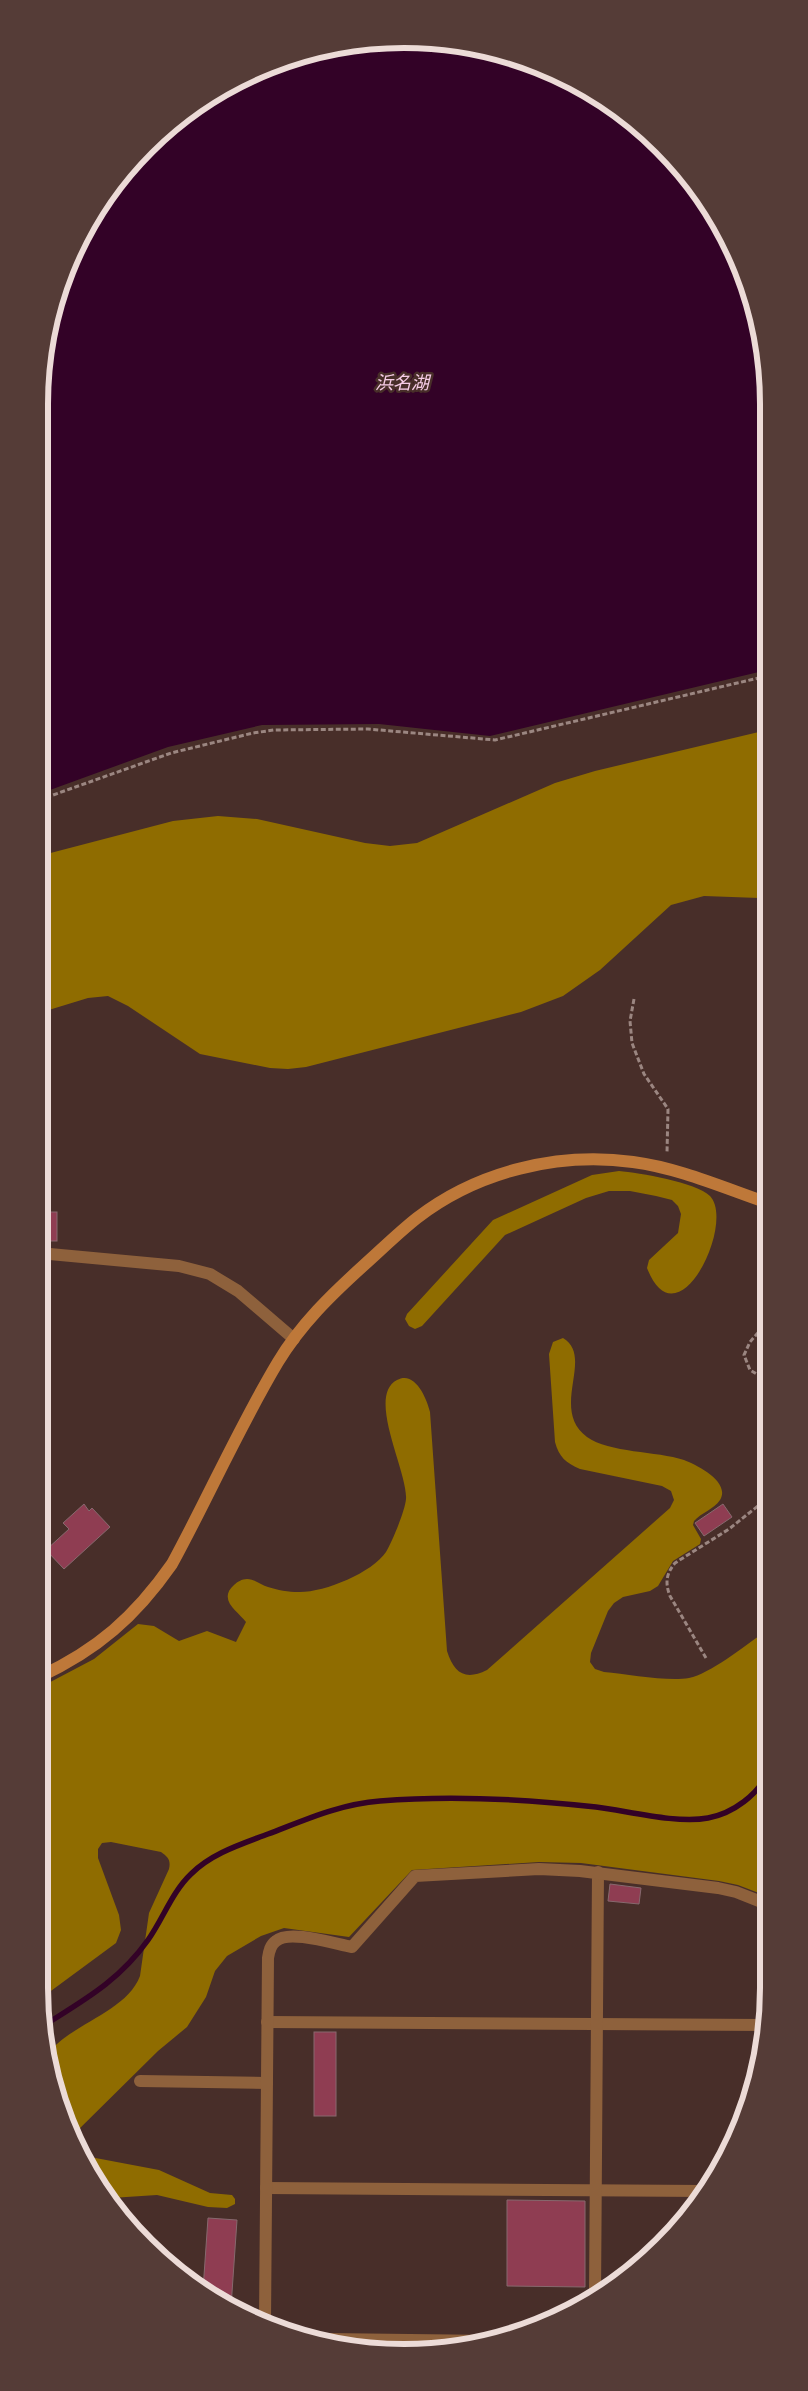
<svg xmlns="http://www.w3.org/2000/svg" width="808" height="2391" font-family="'Open Sans','Noto Sans JP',sans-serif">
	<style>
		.forest { fill: #8f6c00 }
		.water { fill: #330227 }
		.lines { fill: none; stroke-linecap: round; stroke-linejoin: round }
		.stream { stroke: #330227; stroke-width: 5.5 }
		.building { fill: #8f3d52; stroke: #87696e }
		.path { stroke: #9b8681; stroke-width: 3; stroke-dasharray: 5 2.5; stroke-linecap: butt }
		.street { stroke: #8e613c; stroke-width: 12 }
		.secondary { stroke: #be7839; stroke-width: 12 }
		.labels { text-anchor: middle; stroke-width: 5; stroke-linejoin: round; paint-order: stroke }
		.water-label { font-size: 18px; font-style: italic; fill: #f6cce6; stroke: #482e29 }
		.rim { fill: none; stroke: #ecdbd7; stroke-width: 6 }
	</style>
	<rect width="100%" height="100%" fill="#482e29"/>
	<!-- forest -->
	<g class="forest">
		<path d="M767,730V947L761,937L759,898L704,896L671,905L600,970L563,996L521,1012L306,1067L288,1069L270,1068L200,1054L128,1006L108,996L88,998L39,1013V856L173,821L218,816L257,819L365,843L390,846L417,843L555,783L595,771Z"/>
		<path d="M619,1171C639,1173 696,1182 710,1196C736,1223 677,1346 647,1268L649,1260L678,1233L681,1214L678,1206L672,1200L656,1196L630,1191H609L586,1198L505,1235L422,1326L415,1329L409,1326L405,1319L407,1314L493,1220L592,1175Z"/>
		<path d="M563,1338C595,1357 549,1409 587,1437C609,1453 657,1451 684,1460C697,1465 731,1482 720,1500C714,1509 701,1513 694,1521L693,1525L701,1539L700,1544L673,1561L658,1586L650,1591L623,1597L614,1603L608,1611L591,1653L590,1662L595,1669L604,1672C628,1674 668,1682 689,1678C712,1673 748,1643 769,1629V1897L738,1885L719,1881L581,1863L539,1862L412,1870L349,1937L284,1928L261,1936L227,1956L215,1971L206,1997L187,2027L158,2051L72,2136L66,2127L46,2056C70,2023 126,2013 140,1976L149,1913L169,1869C171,1860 168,1857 161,1852L111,1842L102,1843L98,1849V1858L119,1915L121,1930L116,1943L40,1999L39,1688L94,1659L138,1624L154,1626L179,1641L207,1631L236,1642L246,1622C239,1612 217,1600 234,1585C237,1582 242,1579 247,1579C255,1579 261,1585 268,1587C277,1590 289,1592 298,1592C323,1593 372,1573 386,1552C392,1542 405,1511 406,1499C408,1472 366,1396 397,1380C415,1370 427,1399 430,1412L447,1651C454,1673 465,1681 487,1670L670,1508L674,1500L671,1491L662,1486L580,1469C566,1463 559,1457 555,1442L549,1354L553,1342Z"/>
		<path d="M39,1506C47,1518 41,1527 41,1540C40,1560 55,1581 39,1599Z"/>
		<path d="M85,2156L159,2170L210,2193L232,2195L235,2199V2204L227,2208L208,2207L157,2195L111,2198Z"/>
	</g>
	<!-- water -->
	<path class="water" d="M404,39L476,46L586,88L662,146L732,243L766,356L767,670L490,736L379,724L262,725L168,747L39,794V404L46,332L67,264L100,201L146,146L201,100L264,66L333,46Z"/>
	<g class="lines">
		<!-- stream -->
		<path class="stream" d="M43,2026C84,2000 119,1981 148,1940C163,1919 172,1892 191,1874C212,1853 242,1844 268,1834C305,1820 340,1804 380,1801C451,1795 525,1799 596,1807C628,1811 677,1824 708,1818C734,1813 757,1795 769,1772"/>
	</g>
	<!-- building -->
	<g class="building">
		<rect x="39" y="1212" width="18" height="29"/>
		<path d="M84,1504L89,1511L92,1508L110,1527L64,1569L46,1550L69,1529L63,1523Z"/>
		<path d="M723,1504L732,1517L704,1536L695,1523Z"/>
		<path d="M610,1884L641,1888L639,1904L608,1901Z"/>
		<rect x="314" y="2032" width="22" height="84"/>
		<path d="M507,2200L585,2201V2287L507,2286Z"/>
		<path d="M208,2218L237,2220L231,2307L203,2290Z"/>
	</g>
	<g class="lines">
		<!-- path -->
		<g class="path">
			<path d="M39,800L171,753L253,733L274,730L368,729L495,740L767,676"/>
			<path d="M634,999L630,1021L632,1043L644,1074L668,1109L667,1153"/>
			<path d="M768,1321L750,1342L744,1355L750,1370L768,1381"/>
			<path d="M706,1658L670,1596C665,1583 666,1574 675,1563L729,1529L768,1498"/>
		</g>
		<!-- street -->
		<g class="street">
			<path d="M39,1253L179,1266L210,1274L238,1291L294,1339"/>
			<path d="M267,2022L765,2025"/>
			<path d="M140,2081L267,2083"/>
			<path d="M266,2188L706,2191"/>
			<path d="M595,2296L598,1872"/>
			<path d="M265,2321L268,1958C269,1952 270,1945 276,1941C289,1929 335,1944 352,1947L415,1876L539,1869L580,1871L718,1888L736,1892L769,1905"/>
			<path d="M325,2339L494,2341"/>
		</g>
		<!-- secondary -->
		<path class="secondary" d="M39,1677C97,1650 135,1617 172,1564C208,1498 239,1427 278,1362C301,1324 331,1295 363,1266C381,1250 398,1233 417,1218C478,1171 558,1152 633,1162C679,1168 724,1188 768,1203"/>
	</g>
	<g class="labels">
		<!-- water labels -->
		<g class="water-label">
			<text x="402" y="389">浜名湖</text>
		</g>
	</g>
	<!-- crop -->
	<path d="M0 0H808V2391H0ZM404 48H404A356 356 0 0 1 760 404V1988A356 356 0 0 1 404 2344H404A356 356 0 0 1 48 1988V404A356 356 0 0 1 404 48Z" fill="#553c37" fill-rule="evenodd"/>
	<path class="rim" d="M404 48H404A356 356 0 0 1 760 404V1988A356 356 0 0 1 404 2344H404A356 356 0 0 1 48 1988V404A356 356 0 0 1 404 48Z"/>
</svg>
